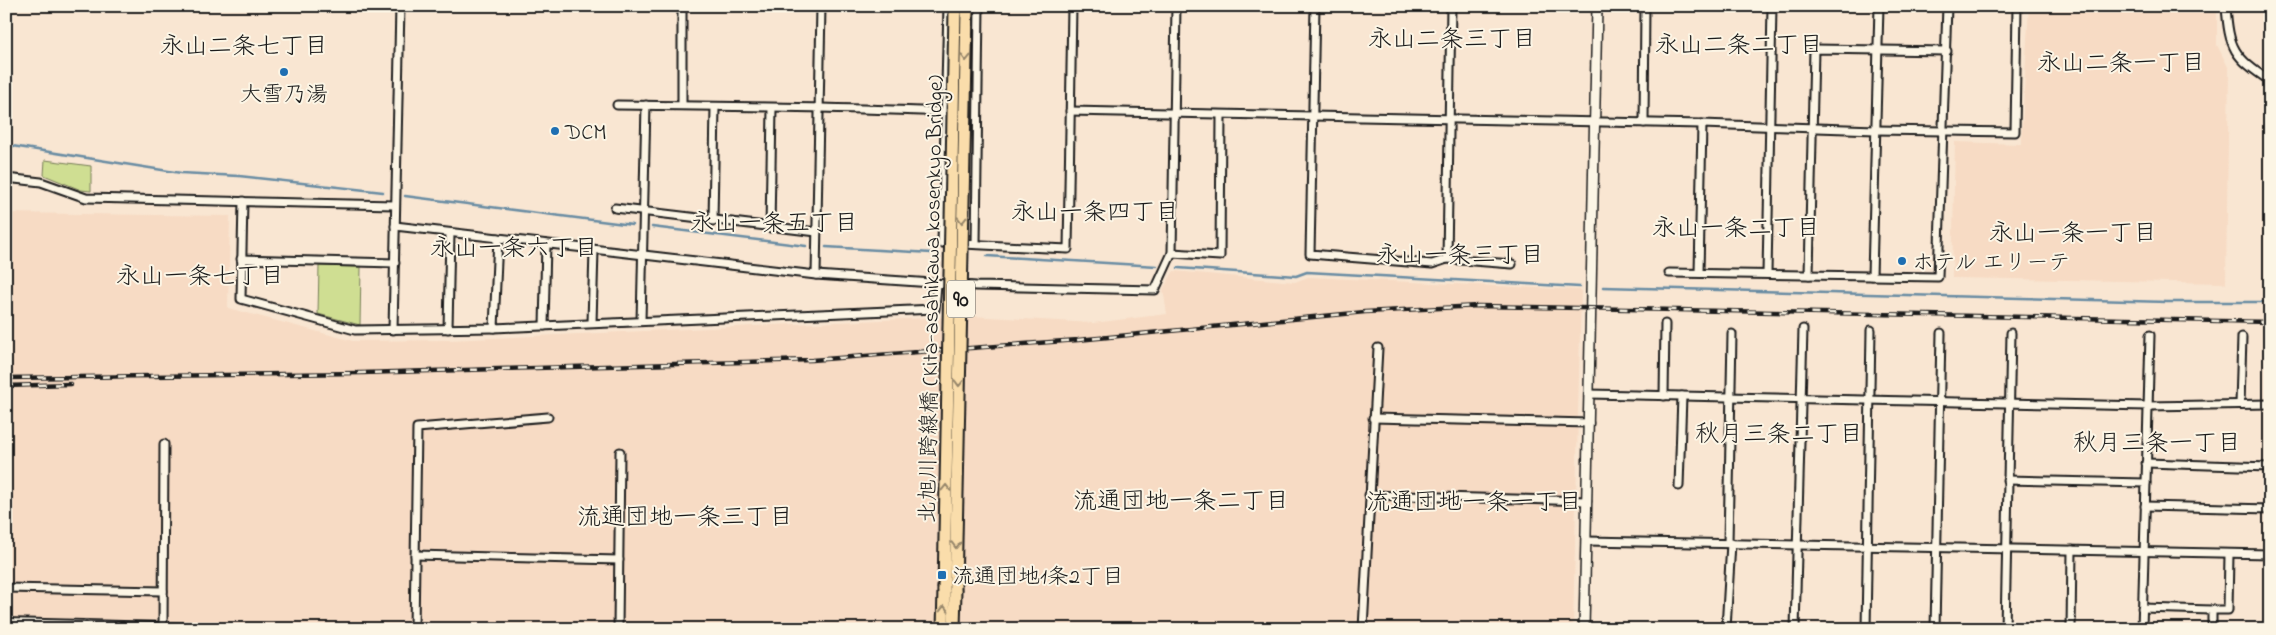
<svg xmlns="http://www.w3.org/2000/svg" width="2276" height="635" font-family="'Indie Flower','Klee One',sans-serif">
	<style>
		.built { fill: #f7dbc4 }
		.green { fill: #cfde92; stroke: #767d57 }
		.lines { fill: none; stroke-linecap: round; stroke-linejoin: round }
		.stream { stroke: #698ca3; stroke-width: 2.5 }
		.minor-casing { stroke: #1c1c1c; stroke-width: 11 }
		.tertiary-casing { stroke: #1c1c1c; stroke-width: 12 }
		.secondary-casing { stroke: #1c1c1c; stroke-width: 14 }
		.primary-casing { stroke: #1c1c1c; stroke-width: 15 }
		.minor { stroke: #fcf5e5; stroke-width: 7 }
		.tertiary { stroke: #fcf5e5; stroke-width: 9 }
		.secondary { stroke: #fcf5e5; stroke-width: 10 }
		.primary { stroke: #faddab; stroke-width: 11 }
		.rail-casing { stroke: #1c1c1c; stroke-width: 4.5 }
		.rail { stroke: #fcf5e5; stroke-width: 2.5; stroke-dasharray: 8; stroke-linecap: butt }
		.primary-bridge-casing { stroke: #1c1c1c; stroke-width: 15; stroke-linecap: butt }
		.primary-bridge { stroke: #faddab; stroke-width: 11 }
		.oneway { stroke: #96866b }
		.poi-dot { fill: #1f6fb2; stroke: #fcf5e5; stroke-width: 2 }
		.labels { text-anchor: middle; stroke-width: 4; stroke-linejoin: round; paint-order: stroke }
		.shield { fill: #fcf5e5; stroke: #5f5d58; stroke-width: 1 }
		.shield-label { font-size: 21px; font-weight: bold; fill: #1c1c1c }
		.poi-label { font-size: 22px; fill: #1c1c1c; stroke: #fcf5e5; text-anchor: start }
		.street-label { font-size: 22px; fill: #1c1c1c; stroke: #fcf5e5 }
		.neighbourhood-label { font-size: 24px; fill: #1c1c1c; stroke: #fcf5e5 }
	</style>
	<rect width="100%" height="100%" fill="#f9e6d2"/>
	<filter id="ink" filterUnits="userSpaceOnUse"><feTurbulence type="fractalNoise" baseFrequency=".02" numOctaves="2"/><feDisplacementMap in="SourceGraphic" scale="10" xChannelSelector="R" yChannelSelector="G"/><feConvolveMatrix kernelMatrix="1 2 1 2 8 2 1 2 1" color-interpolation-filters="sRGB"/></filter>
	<g filter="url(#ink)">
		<!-- built -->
		<g class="built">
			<path d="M2029,6H2214L2217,14V45L2229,69L2226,283L1952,278L1955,142L2021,144Z"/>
			<path d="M6,213L230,216L228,308L353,341L449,340L970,316L1093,323L1167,314L1163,289L1174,271L1295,282L1308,277L1581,290L1573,629H6Z"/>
		</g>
		<!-- green -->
		<g class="green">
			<path d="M45,160L91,166V191L81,190L44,175Z"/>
			<path d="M319,266L361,267L360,325L318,314Z"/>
		</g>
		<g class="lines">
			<!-- stream -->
			<g class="stream">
				<path d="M6,145L181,173L239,176L383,192"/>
				<path d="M405,196L632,225"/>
				<path d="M652,227L806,246"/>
				<path d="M826,247L932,253"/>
				<path d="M987,256L1157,266"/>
				<path d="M1178,268L1296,276L1307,272L1580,287"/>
				<path d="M1603,287L2167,302H2270"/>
			</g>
			<!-- minor casing -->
			<g class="minor-casing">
				<g id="minor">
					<path d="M948,6L942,243L1068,249L1072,6"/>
					<path d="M1315,6L1310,254L1432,264L1447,259"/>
					<path d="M1451,6L1447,259L1512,264"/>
					<path d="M2226,6C2229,49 2234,57 2270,81"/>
					<path d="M617,105C727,106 836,107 946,112"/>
					<path d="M682,105V6"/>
					<path d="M1070,111L1702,124L1876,130L2015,132L2017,6"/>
					<path d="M1644,123L1645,6"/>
					<path d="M6,178L41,182L86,198L395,205"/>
					<path d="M243,201L241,299L355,330L494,328L935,309L937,284"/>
					<path d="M615,208L817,232"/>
					<path d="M713,221L715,107"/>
					<path d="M395,226L816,275L976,286L1155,290L1172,253L1176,6"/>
					<path d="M770,228L772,108"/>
					<path d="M976,244L979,6"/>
					<path d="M1172,253L1220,256L1221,115"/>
					<path d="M241,259L395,263"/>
					<path d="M1669,273L1938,277L1947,6"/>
					<path d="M1699,273L1702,124"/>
					<path d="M1767,274L1772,6"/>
					<path d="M816,275L821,6"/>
					<path d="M1809,275L1814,49L1947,51"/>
					<path d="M1872,276L1879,6"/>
					<path d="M641,321L646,105"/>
					<path d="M592,323L594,250"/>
					<path d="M544,326L546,244"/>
					<path d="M494,328L498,238"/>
					<path d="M448,329L450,233"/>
					<path d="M393,330L400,6"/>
					<path d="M1589,394L2148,406L2270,404"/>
					<path d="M1664,396L1665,324"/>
					<path d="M2240,404L2242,337"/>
					<path d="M1373,418L1589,423"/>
					<path d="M2146,463L2270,467"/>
					<path d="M2007,480L2146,483"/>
					<path d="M1679,486L1682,396"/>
					<path d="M1369,495L1587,501"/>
					<path d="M2145,506L2270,509"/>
					<path d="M1587,541L2270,554"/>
					<path d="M1728,543L1732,334"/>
					<path d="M415,555L619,560"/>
					<path d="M6,588L163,591"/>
					<path d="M2142,608L2212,610V629"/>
					<path d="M2212,610H2228L2229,554"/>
					<path d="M163,629L164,444"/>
					<path d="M414,629L417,428L548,417"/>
					<path d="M618,629L620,452"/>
					<path d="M1363,629L1378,348"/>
					<path d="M1726,629L1731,543"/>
					<path d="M1795,629L1803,329"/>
					<path d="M1866,629L1871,330"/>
					<path d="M1935,629L1941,333"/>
					<path d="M2005,629L2011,333"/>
					<path d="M2071,629L2072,550"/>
					<path d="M2142,629L2150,335"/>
				</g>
			</g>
			<!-- tertiary casing -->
			<g class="tertiary-casing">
				<path id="tertiary" d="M1584,629L1597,6"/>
			</g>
			<!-- secondary casing -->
			<g class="secondary-casing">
				<path id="secondary" d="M6,624L201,629"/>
			</g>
			<!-- primary casing -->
			<g class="primary-casing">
				<g id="primary">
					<path d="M943,629L944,589"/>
					<path d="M954,629L955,590"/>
				</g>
			</g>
			<!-- minor -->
			<use href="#minor" class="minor"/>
			<!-- tertiary -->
			<use href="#tertiary" class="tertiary"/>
			<!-- secondary -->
			<use href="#secondary" class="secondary"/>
			<!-- primary -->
			<use href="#primary" class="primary"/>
			<!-- rail casing -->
			<g class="rail-casing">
				<g id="rail">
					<path d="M6,378L361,373L812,360L1078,340L1365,312L1478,306L2270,322"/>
					<path d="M6,386L71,384"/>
				</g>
			</g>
			<!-- rail -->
			<use href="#rail" class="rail"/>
			<!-- primary-bridge casing -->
			<g class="primary-bridge-casing">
				<g id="primary-bridge">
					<path d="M944,589L955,10"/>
					<path d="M955,590L967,9"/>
				</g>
			</g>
			<!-- primary-bridge -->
			<use href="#primary-bridge" class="primary-bridge"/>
		</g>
		<!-- one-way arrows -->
		<defs><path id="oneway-chevron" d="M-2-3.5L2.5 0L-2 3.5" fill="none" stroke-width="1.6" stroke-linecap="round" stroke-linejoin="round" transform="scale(1.25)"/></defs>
		<g class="oneway">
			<use href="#oneway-chevron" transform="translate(966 58) rotate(91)"/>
			<use href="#oneway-chevron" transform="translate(962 220) rotate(91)"/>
			<use href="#oneway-chevron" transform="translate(959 383) rotate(91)"/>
			<use href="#oneway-chevron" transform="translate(946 488) rotate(-89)"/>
			<use href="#oneway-chevron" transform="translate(956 545) rotate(91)"/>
			<use href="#oneway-chevron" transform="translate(944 609) rotate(-89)"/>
		</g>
	</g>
	<!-- markers -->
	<g class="poi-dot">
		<circle cx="284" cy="72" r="5"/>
		<circle cx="555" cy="131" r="5"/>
		<circle cx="1902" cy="261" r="5"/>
		<rect x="937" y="570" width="10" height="10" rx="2.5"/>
	</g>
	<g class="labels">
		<!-- shield labels -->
		<rect class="shield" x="947" y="280.5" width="28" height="37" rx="4"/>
		<g class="shield-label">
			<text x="961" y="306">90</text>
		</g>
		<!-- poi labels -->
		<g class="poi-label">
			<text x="284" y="101" text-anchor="middle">大雪乃湯</text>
			<text x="565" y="139">DCM</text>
			<text x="1912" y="269">ホテル エリーテ</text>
			<text x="952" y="583">流通団地1条2丁目</text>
		</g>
		<!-- street labels -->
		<g class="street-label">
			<text transform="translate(930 299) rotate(-89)" y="8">北旭川跨線橋 (Kita-asahikawa kosenkyo Bridge)</text>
		</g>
		<!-- neighbourhood labels -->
		<g class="neighbourhood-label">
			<text x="1452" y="46">永山二条三丁目</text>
			<text x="1739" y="52">永山二条二丁目</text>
			<text x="244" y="53">永山二条七丁目</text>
			<text x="2121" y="70">永山二条一丁目</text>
			<text x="1095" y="219">永山一条四丁目</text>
			<text x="774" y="230">永山一条五丁目</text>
			<text x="1736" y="235">永山一条二丁目</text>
			<text x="2073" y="240">永山一条一丁目</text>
			<text x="514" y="255">永山一条六丁目</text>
			<text x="1460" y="262">永山一条三丁目</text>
			<text x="200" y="283">永山一条七丁目</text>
			<text x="1779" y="441">秋月三条二丁目</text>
			<text x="2157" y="450">秋月三条一丁目</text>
			<text x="1181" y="508">流通団地一条二丁目</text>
			<text x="1474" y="509">流通団地一条一丁目</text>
			<text x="685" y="524">流通団地一条三丁目</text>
		</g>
	</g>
	<!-- margin -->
	<rect width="2276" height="635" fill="none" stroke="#fcf5e5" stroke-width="25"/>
	<rect x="12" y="12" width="2251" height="610" fill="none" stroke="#1c1c1c" stroke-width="2" filter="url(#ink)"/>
</svg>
